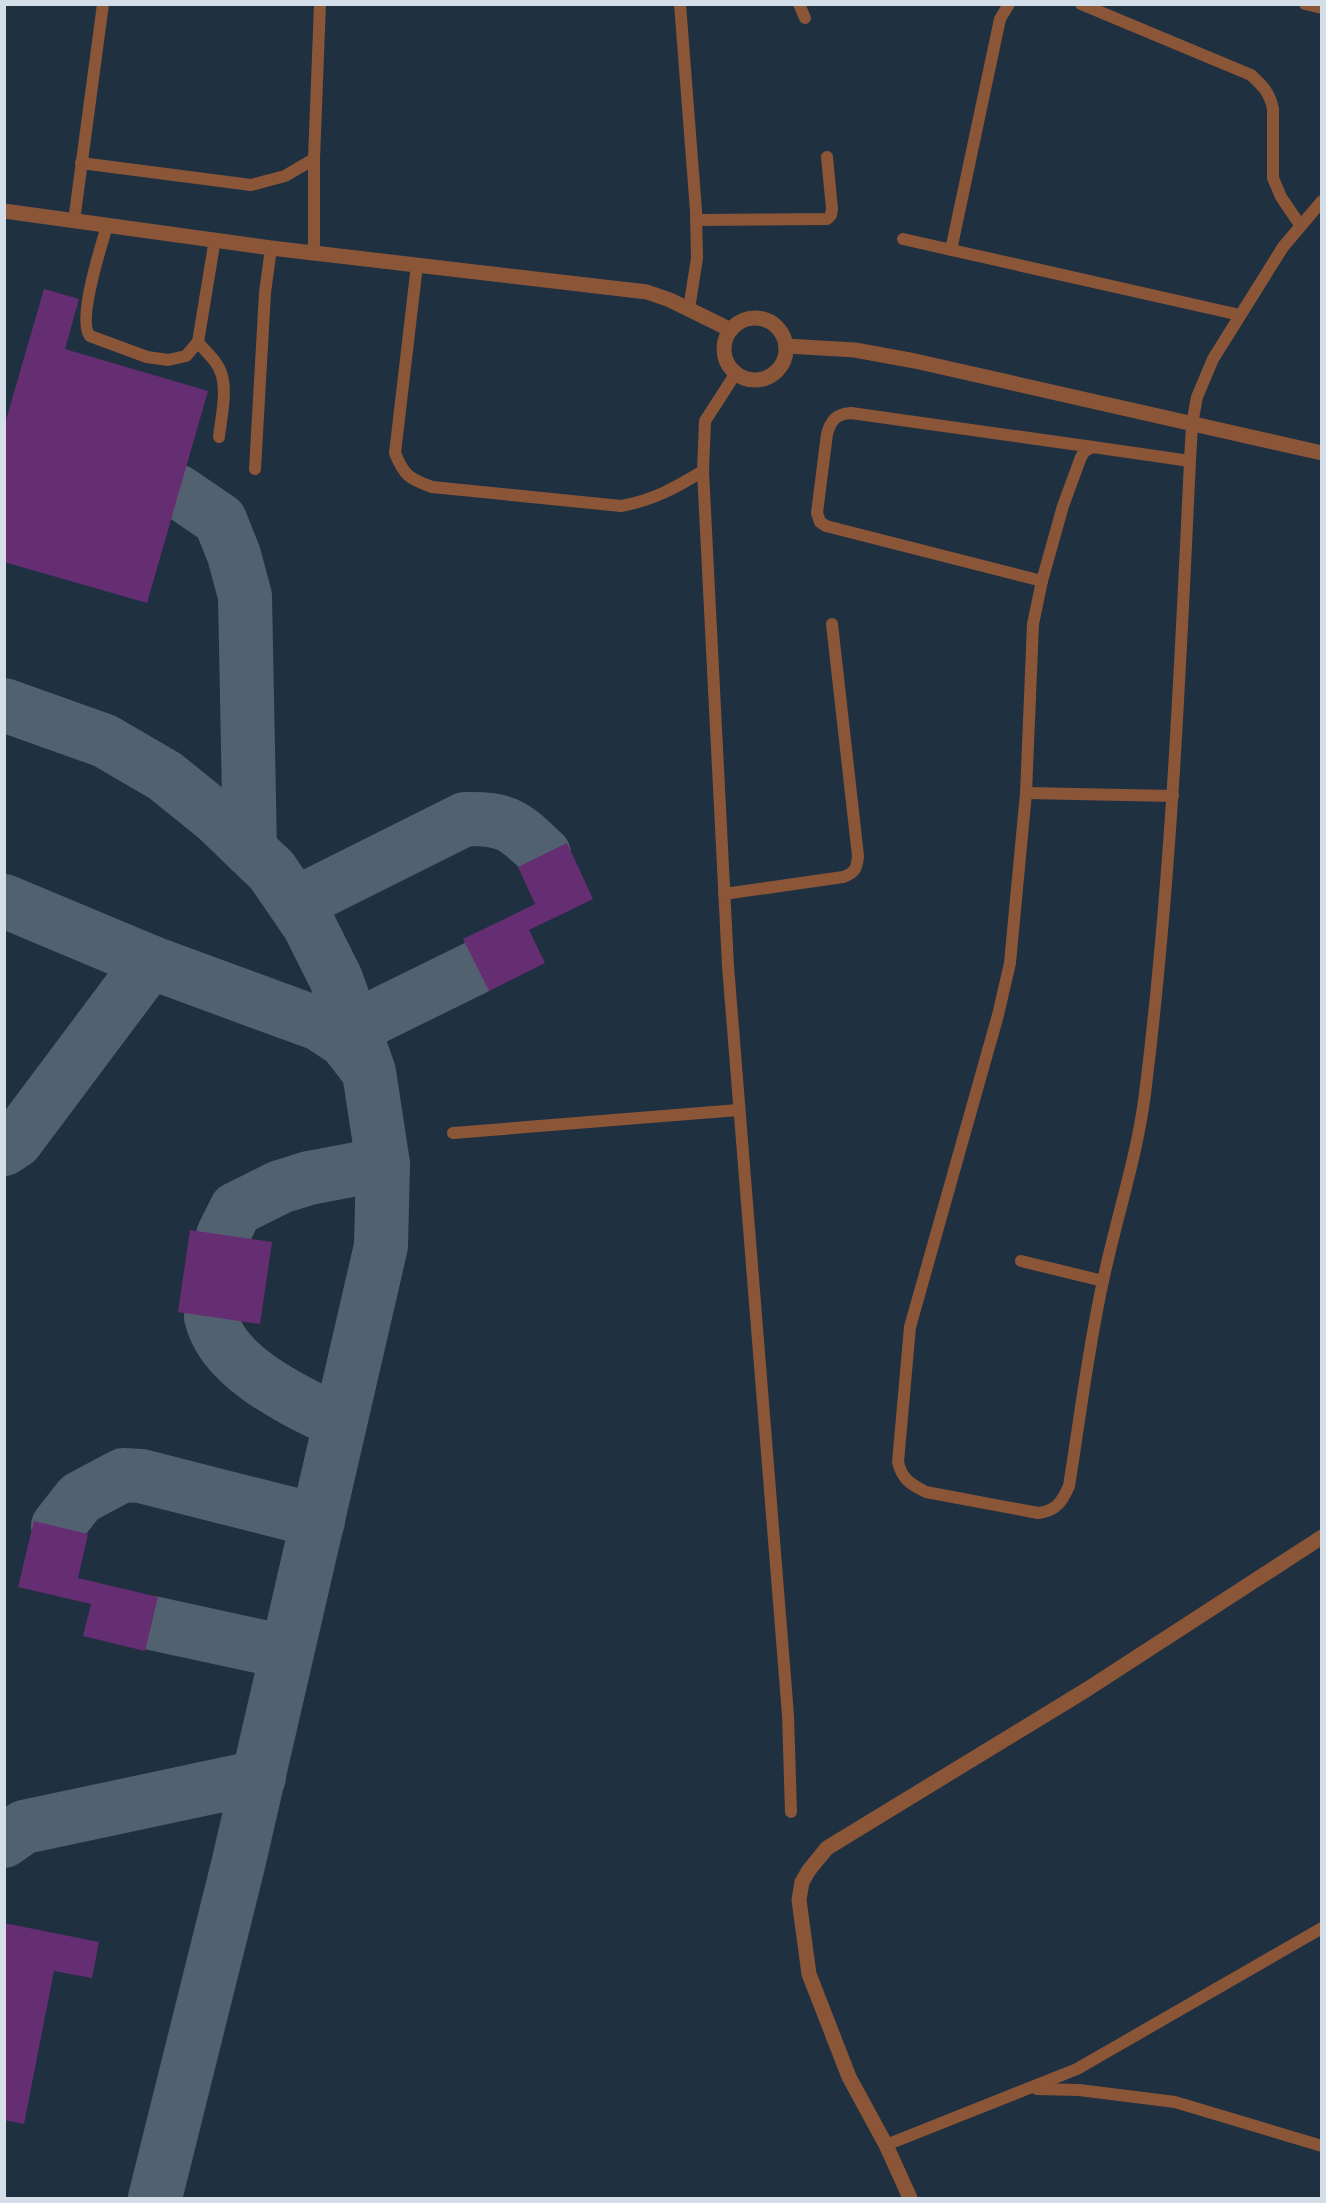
<svg xmlns="http://www.w3.org/2000/svg" width="1326" height="2203" font-family="'PT Sans',sans-serif">
	<style>
		.lines { fill: none; stroke-linecap: round; stroke-linejoin: round }
		.taxiway { stroke: #526170; stroke-width: 54 }
		.building { fill: #662e72 }
		.service { stroke: #8b5538; stroke-width: 12 }
		.minor { stroke: #8b5538; stroke-width: 15 }
	</style>
	<rect width="100%" height="100%" fill="#1f3040"/>
	<g class="lines">
		<!-- taxiway -->
		<g class="taxiway">
			<path d="M179,492L220,520L234,555L245,596L250,850"/>
			<path d="M4,705L105,741L165,776L217,818L272,871L309,925L336,979L369,1072L383,1164L381,1246L238,1865L155,2198"/>
			<path d="M4,901L150,962L319,1024L345,1041L366,1068"/>
			<path d="M295,904L465,819C507,818 515,826 544,854"/>
			<path d="M353,1028L477,967"/>
			<path d="M4,1149L16,1141L150,962"/>
			<path d="M223,1235L236,1209L280,1187L309,1178L383,1164"/>
			<path d="M211,1317C223,1369 296,1401 340,1423"/>
			<path d="M58,1526L80,1498L123,1475L141,1476L318,1521"/>
			<path d="M152,1623L281,1651"/>
			<path d="M4,1841L24,1827L259,1777"/>
		</g>
	</g>
	<!-- building -->
	<g class="building">
		<path d="M44,289L79,299L65,349L208,391L147,603L4,562V427Z"/>
		<path d="M567,843L593,899L529,930L545,963L489,991L463,939L535,904L518,867Z"/>
		<path d="M190,1230L272,1242L260,1324L178,1312Z"/>
		<path d="M34,1521L88,1534L78,1578L158,1597L145,1651L83,1636L91,1604L18,1587Z"/>
		<path d="M4,1923L99,1942L92,1978L54,1971L24,2124L4,2120Z"/>
	</g>
	<g class="lines">
		<!-- service -->
		<g class="service">
			<path d="M680,4L696,211L697,258L689,309"/>
			<path d="M799,4L805,18"/>
			<path d="M1081,4L1251,75C1263,86 1270,93 1273,109V178L1281,197L1300,225"/>
			<path d="M1305,4L1322,8"/>
			<path d="M81,163L251,185L285,176L314,159"/>
			<path d="M696,220L827,219L831,215L832,209L827,157"/>
			<path d="M74,221L103,4"/>
			<path d="M107,226C101,246 77,321 90,336L147,357L168,360L186,356L198,342L215,239"/>
			<path d="M903,239L1240,315"/>
			<path d="M951,250L1000,19L1009,4"/>
			<path d="M314,252V159L320,4"/>
			<path d="M417,265L395,453C404,476 410,479 432,487L621,506C654,500 675,488 703,471"/>
			<path d="M198,342C204,350 214,358 219,368C229,387 221,417 219,437"/>
			<path d="M736,373L705,421L703,471L728,966L788,1715L791,1812"/>
			<path d="M1190,461L1093,447L1085,451L1081,457L1063,506L1042,581L1033,624L1026,793L1010,963L998,1015L910,1327L898,1462C902,1479 910,1484 926,1492L1038,1513C1056,1511 1062,1502 1069,1486C1080,1418 1088,1349 1103,1281C1116,1219 1137,1157 1145,1094C1171,884 1180,672 1190,461L1192,424L1197,397L1213,359L1283,247L1322,201"/>
			<path d="M255,469L265,293L271,248"/>
			<path d="M1042,581L826,526L820,522L817,513L827,434C831,420 836,414 851,413L1093,447"/>
			<path d="M1026,793L1173,796"/>
			<path d="M724,894L843,877C855,873 857,868 858,856L832,624"/>
			<path d="M453,1133L738,1110"/>
			<path d="M1021,1261L1103,1281"/>
			<path d="M1037,2089L1079,2090L1175,2102L1322,2146"/>
			<path d="M886,2145L1077,2069L1322,1928"/>
		</g>
		<!-- minor -->
		<g class="minor">
			<path d="M4,211L271,248L647,292L670,300L731,330"/>
			<circle cx="755" cy="349" r="31"/>
			<path d="M786,346L855,350L915,361L1322,453"/>
			<path d="M910,2198L886,2145L849,2077L809,1974L799,1900L802,1882L809,1870L827,1848L1086,1690L1322,1537"/>
		</g>
	</g>
	<!-- border -->
	<rect width="1326" height="2203" fill="none" stroke="#d3dee9" stroke-width="12"/>
</svg>
